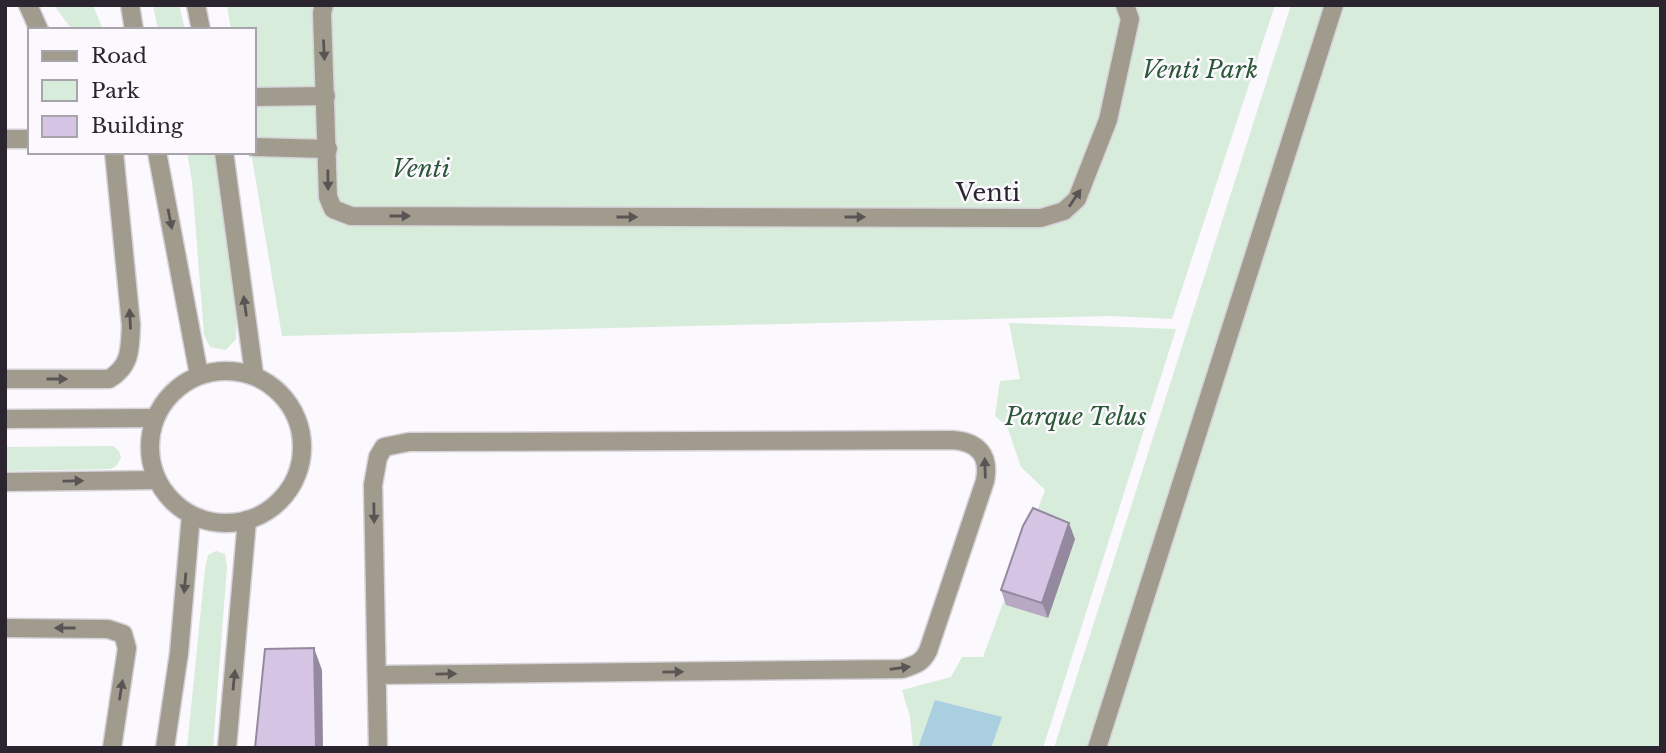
<svg xmlns="http://www.w3.org/2000/svg" width="1666" height="753" font-family="'Libre Baskerville',serif">
	<style>
		.green { fill: #d7ecda }
		.water { fill: #aacfe0 }
		.lines { fill: none; stroke-linecap: round; stroke-linejoin: round }
		.street-casing { stroke: #d5d2d9; stroke-width: 21 }
		.street { stroke: #a19b8e; stroke-width: 18 }
		.wall { fill: #b7a9c3 }
		.shaded-wall { fill: #95899f }
		.building { fill: #d5c4e3; stroke: #95899f; stroke-width: 2 }
		.oneway { fill: #5a5455 }
		.labels { text-anchor: middle; stroke-width: 5; stroke-linejoin: round; paint-order: stroke }
		.park-label { font-size: 24px; font-style: italic; fill: #2b5936; stroke: #fbf8fe }
		.street-label { font-size: 24px; fill: #2a252f; stroke: #fbf8fe }
	</style>
	<rect width="100%" height="100%" fill="#fbf8fe"/>
	<!-- green -->
	<g class="green">
		<path d="M54,5H93L103,30H72Z"/>
		<path d="M153,5H179L185,30H158Z"/>
		<path d="M227,5H1275L1172,319L1111,316L282,336L251,152H254V30H231Z"/>
		<path d="M1291,5H1661V748H1054Z"/>
		<path d="M187,152H215L216,156L237,312L236,339L226,350L210,347L204,335L192,181Z"/>
		<path d="M1009,323L1176,329L1043,748H913L910,717L902,690L951,677L962,657H983L1045,490L1021,467L1007,426L995,416L1000,381L1020,379Z"/>
		<path d="M113,446L119,451L121,457L117,465L111,469L5,471V447Z"/>
		<path d="M216,551L225,554L227,567L213,748H187L205,569L208,555Z"/>
	</g>
	<!-- water -->
	<path class="water" d="M935,700L1002,717L991,748H918Z"/>
	<g class="lines">
		<!-- street casing -->
		<g class="street-casing">
			<g id="street">
				<path d="M28,5L39,30"/>
				<path d="M130,5L134,30"/>
				<path d="M196,5L201,30"/>
				<path d="M324,5L322,13L328,197L333,209L351,216L1041,218L1064,211L1077,199L1108,120L1130,19L1125,5"/>
				<path d="M254,97L326,96"/>
				<path d="M5,139H30"/>
				<path d="M254,147L328,149"/>
				<path d="M157,152L199,375"/>
				<path d="M224,152L254,374"/>
				<circle cx="226" cy="447" r="76"/>
				<path d="M5,379H109C131,366 130,349 131,325L114,152"/>
				<path d="M5,419L155,418"/>
				<path d="M5,482L156,480"/>
				<path d="M5,628L108,629L123,634L127,648L112,748"/>
				<path d="M377,675L902,669C915,665 922,663 928,651L985,481C990,455 978,442 953,440L409,442L384,447L378,457L373,485L378,748"/>
				<path d="M165,748L179,653L191,515"/>
				<path d="M227,748L247,520"/>
				<path d="M1097,748L1334,5"/>
			</g>
		</g>
		<!-- street -->
		<use href="#street" class="street"/>
	</g>
	<!-- wall -->
	<path class="wall" d="M1075,539L1048,618L1006,605L1001,590Z"/>
	<!-- shaded-wall -->
	<g class="shaded-wall">
		<path d="M1069,523L1075,539L1048,618L1042,603Z"/>
		<path d="M314,648L322,670L323,748H316Z"/>
	</g>
	<!-- building -->
	<g class="building">
		<path d="M1033,508L1069,523L1042,603L1001,590L1023,526Z"/>
		<path d="M314,648L316,748H255L265,649Z"/>
	</g>
	<!-- one-way arrows -->
	<defs><path id="oneway-solid" d="M-6-.8H1V-3.2L6.5 0L1 3.2V.8H-6Z" transform="scale(1.75)"/></defs>
	<g class="oneway">
		<use href="#oneway-solid" transform="translate(324 50) rotate(87)"/>
		<use href="#oneway-solid" transform="translate(328 180) rotate(89)"/>
		<use href="#oneway-solid" transform="translate(1075 198) rotate(-56)"/>
		<use href="#oneway-solid" transform="translate(400 216)"/>
		<use href="#oneway-solid" transform="translate(627 217)"/>
		<use href="#oneway-solid" transform="translate(855 217)"/>
		<use href="#oneway-solid" transform="translate(170 219) rotate(79)"/>
		<use href="#oneway-solid" transform="translate(245 306) rotate(-98)"/>
		<use href="#oneway-solid" transform="translate(130 319) rotate(-93)"/>
		<use href="#oneway-solid" transform="translate(57 379)"/>
		<use href="#oneway-solid" transform="translate(985 468) rotate(-92)"/>
		<use href="#oneway-solid" transform="translate(73 481) rotate(-1)"/>
		<use href="#oneway-solid" transform="translate(374 513) rotate(89)"/>
		<use href="#oneway-solid" transform="translate(185 583) rotate(95)"/>
		<use href="#oneway-solid" transform="translate(65 628) rotate(-180)"/>
		<use href="#oneway-solid" transform="translate(900 668) rotate(-8)"/>
		<use href="#oneway-solid" transform="translate(673 672) rotate(-1)"/>
		<use href="#oneway-solid" transform="translate(446 674) rotate(-1)"/>
		<use href="#oneway-solid" transform="translate(234 680) rotate(-84)"/>
		<use href="#oneway-solid" transform="translate(121 690) rotate(-81)"/>
	</g>
	<g class="labels">
		<!-- park labels -->
		<g class="park-label">
			<text x="1200" y="78">Venti Park</text>
			<text x="421" y="177">Venti</text>
			<text x="1076" y="425">Parque Telus</text>
		</g>
		<!-- street labels -->
		<g class="street-label">
			<text x="988" y="201">Venti</text>
		</g>
	</g>
	<!-- border -->
	<rect width="1666" height="753" fill="none" stroke="#2a252f" stroke-width="14"/>
	<!-- legend -->
	<rect x="28" y="28" width="228" height="126" fill="#fbf8fe" stroke="#a7a4ab" stroke-width="2"/>
	<rect x="42" y="51" width="35" height="10" fill="#a19b8e" stroke="#a7a4ab" stroke-width="2"/>
	<text x="91" y="63" font-size="21" fill="#2a252f">Road</text>
	<rect x="42" y="80" width="35" height="21" fill="#d7ecda" stroke="#a7a4ab" stroke-width="2"/>
	<text x="91" y="98" font-size="21" fill="#2a252f">Park</text>
	<rect x="42" y="116" width="35" height="21" fill="#d5c4e3" stroke="#a7a4ab" stroke-width="2"/>
	<text x="91" y="133" font-size="21" fill="#2a252f">Building</text>
</svg>
